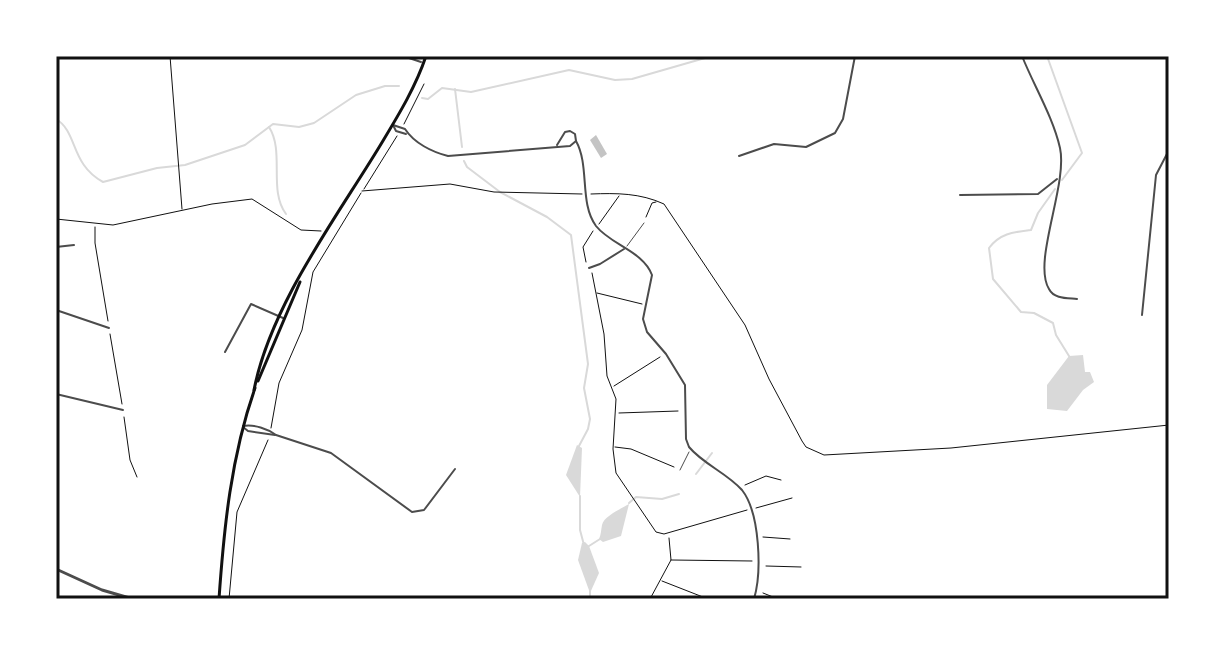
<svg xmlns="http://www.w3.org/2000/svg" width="1225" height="655" font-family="Lora,serif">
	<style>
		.water { fill: #d9d9d9 }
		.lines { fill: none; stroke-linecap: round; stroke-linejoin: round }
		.stream { stroke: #d9d9d9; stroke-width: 2 }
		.building { fill: #c4c4c4 }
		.path { stroke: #111; stroke-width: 1 }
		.service { stroke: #4c4c4c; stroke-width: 1 }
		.minor { stroke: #4c4c4c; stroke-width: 2 }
		.tertiary { stroke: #4c4c4c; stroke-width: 3 }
		.secondary { stroke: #111; stroke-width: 3 }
		.neatline { fill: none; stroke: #111; stroke-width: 3 }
	</style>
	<rect width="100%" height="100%" fill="#fff"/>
	<!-- water -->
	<g class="water">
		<path d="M1083,355L1085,372H1090L1094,382L1083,390L1067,411L1047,409V385L1069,356Z"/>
		<path d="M577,445L582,448L580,497L566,475Z"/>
		<path d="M629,504L621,536L603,542L599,539C601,535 601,530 602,525C604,516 621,509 629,504Z"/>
		<path d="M585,542L589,546L599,573L590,593L578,560L582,543Z"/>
	</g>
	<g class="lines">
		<!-- stream -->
		<g class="stream">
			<path d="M1047,56L1082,153L1062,180"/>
			<path d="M455,89L462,147"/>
			<path d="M422,98L428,99L442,88L471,92L569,70L615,80L632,79L712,56"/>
			<path d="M56,119C78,132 70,164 103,182L157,168L185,165L245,145L273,124L299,127L314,123L356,95L385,86H399"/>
			<path d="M269,127C285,152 268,190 286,214"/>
			<path d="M464,161L467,167L500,192L547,217L571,235L588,364L584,388L590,419L588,429L579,446"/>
			<path d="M1055,189L1038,213L1031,230C1014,232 1000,233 989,248L993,279L1021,312L1034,313L1053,323L1056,335L1069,356"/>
			<path d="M696,474L712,453"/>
			<path d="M580,496V530L584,545"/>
			<path d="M629,503L636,497L662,499L679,494"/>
			<path d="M589,546L600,539"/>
			<path d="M590,590V599"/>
		</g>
	</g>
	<!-- building -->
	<path class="building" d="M596,135L607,154L601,158L590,140Z"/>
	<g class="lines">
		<!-- path -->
		<g class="path">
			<path d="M170,56L182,209"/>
			<path d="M404,124L424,84"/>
			<path d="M364,189L397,136"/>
			<path d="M362,191L450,184L494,192L582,194"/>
			<path d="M591,194C617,193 640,193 664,204L745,325L769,379L802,441L806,447L824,455L951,448L1169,425"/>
			<path d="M646,217L652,203L656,202"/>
			<path d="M56,219L113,225L212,204L252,199L301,230L321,231"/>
			<path d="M599,224L619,196"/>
			<path d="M95,227V243L108,321"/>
			<path d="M586,262L583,247L593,231"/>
			<path d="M592,273L604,334L607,376L616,399L613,449L616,473L656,532L664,534L747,510"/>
			<path d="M597,293L642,304"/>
			<path d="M110,334L122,404"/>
			<path d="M614,386L660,357"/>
			<path d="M619,413L678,411"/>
			<path d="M124,417L130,460L137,477"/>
			<path d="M271,428L279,383L302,330L313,272L361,193"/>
			<path d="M615,447L631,449L674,467"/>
			<path d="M745,485L766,476L781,480"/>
			<path d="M756,508L792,498"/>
			<path d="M763,537L790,539"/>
			<path d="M671,560L752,561"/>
			<path d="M766,566L801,567"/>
			<path d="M662,581L708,599"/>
			<path d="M763,593L778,599"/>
			<path d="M229,599L237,512L268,440"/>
			<path d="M650,599L671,560L669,538"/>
		</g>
		<!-- service -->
		<g class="service">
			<path d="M627,246L644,223"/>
			<path d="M680,470L689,452"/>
		</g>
		<!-- minor -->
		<g class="minor">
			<path d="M403,56L421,62"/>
			<path d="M1022,56C1034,86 1053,117 1060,148C1068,185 1032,262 1049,289C1054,299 1067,298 1077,299"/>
			<path d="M377,57L385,56"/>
			<path d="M393,125L405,129C414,143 432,152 448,156L570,146L576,141L575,134L570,131L565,132L557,145"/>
			<path d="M393,125L396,131L406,134"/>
			<path d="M576,141C590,166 579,203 596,226C611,245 643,251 652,275L643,319L647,332L666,354L685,385L686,439L689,447C703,464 727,473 742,490C760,513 762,572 754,599"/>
			<path d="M739,156L774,144L806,147L835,133L843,119L855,56"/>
			<path d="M960,195L1038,194L1057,179"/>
			<path d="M56,247L74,245"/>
			<path d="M589,268L600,264L624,249"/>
			<path d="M56,310L109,328"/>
			<path d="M1142,315L1156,175L1169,150"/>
			<path d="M225,352L251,304L283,318"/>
			<path d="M56,394L123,410"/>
			<path d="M243,426C254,424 268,429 276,435L331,453L412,512L424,510L455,469"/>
			<path d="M243,427L248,431L275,435"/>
		</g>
		<!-- tertiary -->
		<path class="tertiary" d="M56,569L102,590L133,599"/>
		<!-- secondary -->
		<g class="secondary">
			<path d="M258,381L300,282"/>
			<path d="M254,390C270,307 334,221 378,149C396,119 415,89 426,56"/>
			<path d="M219,599C224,527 231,457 255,388"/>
		</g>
	</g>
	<!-- border -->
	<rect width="1225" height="655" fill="none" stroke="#ffffff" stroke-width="116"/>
	<rect x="58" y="58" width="1109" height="539" class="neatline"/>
</svg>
